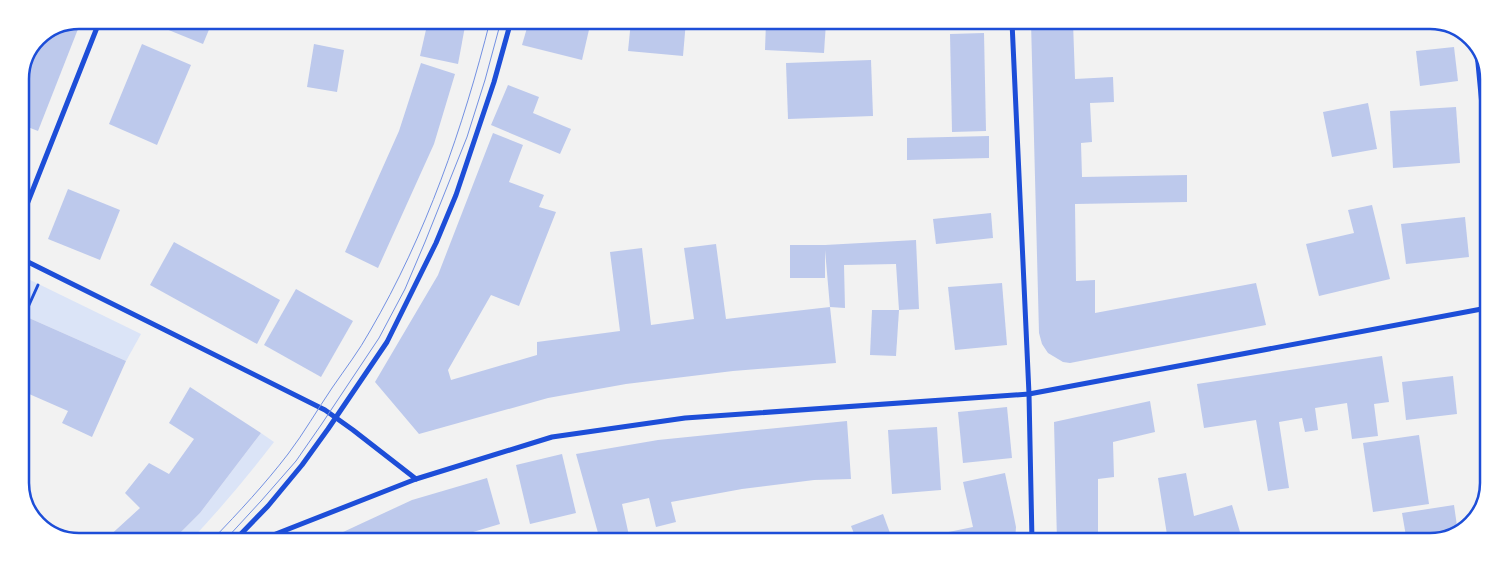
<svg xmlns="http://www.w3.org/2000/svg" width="1509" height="562" font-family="Commissioner,sans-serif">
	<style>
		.green { fill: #dbe4f7 }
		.building { fill: #bdc9ec }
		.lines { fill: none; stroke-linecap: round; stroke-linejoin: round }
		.path { stroke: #1d4ed8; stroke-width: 3 }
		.minor { stroke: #1d4ed8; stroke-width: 5 }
		.tram { stroke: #7290e2; stroke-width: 1 }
		.rim { fill: none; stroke: #1d4ed8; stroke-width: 2.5 }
	</style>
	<rect width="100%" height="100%" fill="#f2f2f2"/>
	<!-- green -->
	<g class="green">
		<path d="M20,275L141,334L126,361L20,314Z"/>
		<path d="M261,433L274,442C248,476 221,508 192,539H174L200,513Z"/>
	</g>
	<!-- building -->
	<g class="building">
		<path d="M144,20H213L203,44Z"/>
		<path d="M428,21H466L458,64L420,56Z"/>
		<path d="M529,21H591L582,60L522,45Z"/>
		<path d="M631,21H686L683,56L628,51Z"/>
		<path d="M766,22H826L824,53L765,50Z"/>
		<path d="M1031,22H1073L1075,79L1113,77L1114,102L1090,103L1092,142L1081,143L1082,177L1187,175V202L1075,204L1076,281L1095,280V313L1256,283L1266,325L1070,363L1063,362L1048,353L1042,344L1039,333Z"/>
		<path d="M1353,23H1377V24L1354,29Z"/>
		<path d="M67,25L78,29L38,131L20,124V76L38,37Z"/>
		<path d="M984,33L986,131L952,132L950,34Z"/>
		<path d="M142,44L191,65L157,145L109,124Z"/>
		<path d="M314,44L344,50L337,92L307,87Z"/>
		<path d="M1454,47L1458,81L1420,86L1416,51Z"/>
		<path d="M871,60L873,116L788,119L786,63Z"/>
		<path d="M421,63L455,74L434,144L378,268L345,252L399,131Z"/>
		<path d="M508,85L539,97L533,113L571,129L560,154L491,125Z"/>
		<path d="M1368,103L1377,149L1332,157L1323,112Z"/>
		<path d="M1456,107L1460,163L1393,168L1390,111Z"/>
		<path d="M493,133L523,145L509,182L544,195L539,207L556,212L519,306L491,295L448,370L451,380L537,355V342L620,331L610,252L642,248L651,325L694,319L684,248L716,244L726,319L830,307L836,363L733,371L626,384L548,398L419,434L375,382L438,275Z"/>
		<path d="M989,136V158L907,160V138Z"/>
		<path d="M68,189L120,210L100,260L48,239Z"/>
		<path d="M1372,205L1390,279L1319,296L1306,244L1354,233L1348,210Z"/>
		<path d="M991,213L993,238L936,244L933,219Z"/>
		<path d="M1465,217L1469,257L1406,264L1401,224Z"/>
		<path d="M916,240L919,309L899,310L896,264L844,265L845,308L830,307L825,250V278H790V245H825Z"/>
		<path d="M174,242L280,300L257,344L150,285Z"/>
		<path d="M1002,283L1007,345L955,350L948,287Z"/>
		<path d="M296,289L353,321L321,377L264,345Z"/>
		<path d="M872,310H899L896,356L870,355Z"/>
		<path d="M20,314L126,361L92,437L62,423L68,411L20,390Z"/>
		<path d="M1382,356L1389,402L1374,404L1378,436L1352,439L1347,403L1315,408L1318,430L1305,432L1302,418L1279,422L1289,488L1268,491L1256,420L1204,428L1197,384Z"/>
		<path d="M1453,376L1457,414L1406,420L1402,382Z"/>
		<path d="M190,387L261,433L200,513L174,539H106L140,508L125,493L149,463L169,474L194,439L169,423Z"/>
		<path d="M1150,401L1155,432L1113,442L1114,477L1098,479V541H1057L1054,422Z"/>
		<path d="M1007,407L1012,458L963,463L958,412Z"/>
		<path d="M847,421L851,479L814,480L742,489L671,502L676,522L656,527L649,498L622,504L630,540H600L576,454L658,440Z"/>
		<path d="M937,427L941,490L892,494L888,430Z"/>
		<path d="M1419,435L1429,504L1373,512L1363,443Z"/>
		<path d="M562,454L576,513L530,524L516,465Z"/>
		<path d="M1005,473L1016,527L1015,541H925L924,537L973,527L963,482Z"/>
		<path d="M1186,473L1194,516L1232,505L1243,542L1168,541L1158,478Z"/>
		<path d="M487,478L500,524L446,540L328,539L412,500Z"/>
		<path d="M1454,505L1458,533L1430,542H1407L1402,513Z"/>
		<path d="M883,514L893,541H857L851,526Z"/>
	</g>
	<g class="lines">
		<!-- path -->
		<path class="path" d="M24,316L38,285"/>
		<!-- minor -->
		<g class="minor">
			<path d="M1012,22L1029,394L1032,541"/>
			<path d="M1476,42L1488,169"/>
			<path d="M20,222L100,20"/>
			<path d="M20,258L165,330L325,410L353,430L416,479"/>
			<path d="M236,539L268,506L302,465L328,429L387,342L436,243L456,195L494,82L511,21"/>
			<path d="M263,539L416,479L552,437L685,418L1029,394L1487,308"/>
		</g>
		<!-- tram -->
		<g class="tram">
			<path d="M213,539C239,512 265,484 288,454C304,433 317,410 332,388C345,369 359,351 370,331C426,235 463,128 490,21"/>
			<path d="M226,539L261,501L296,461L321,425L379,338L405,289L425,242L467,137L485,80L501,21"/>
		</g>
	</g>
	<!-- crop -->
	<path d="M0 0H1509V562H0ZM79 29H1430A50 50 0 0 1 1480 79V483A50 50 0 0 1 1430 533H79A50 50 0 0 1 29 483V79A50 50 0 0 1 79 29Z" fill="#fff" fill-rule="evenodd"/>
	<path class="rim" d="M79 29H1430A50 50 0 0 1 1480 79V483A50 50 0 0 1 1430 533H79A50 50 0 0 1 29 483V79A50 50 0 0 1 79 29Z"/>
</svg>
